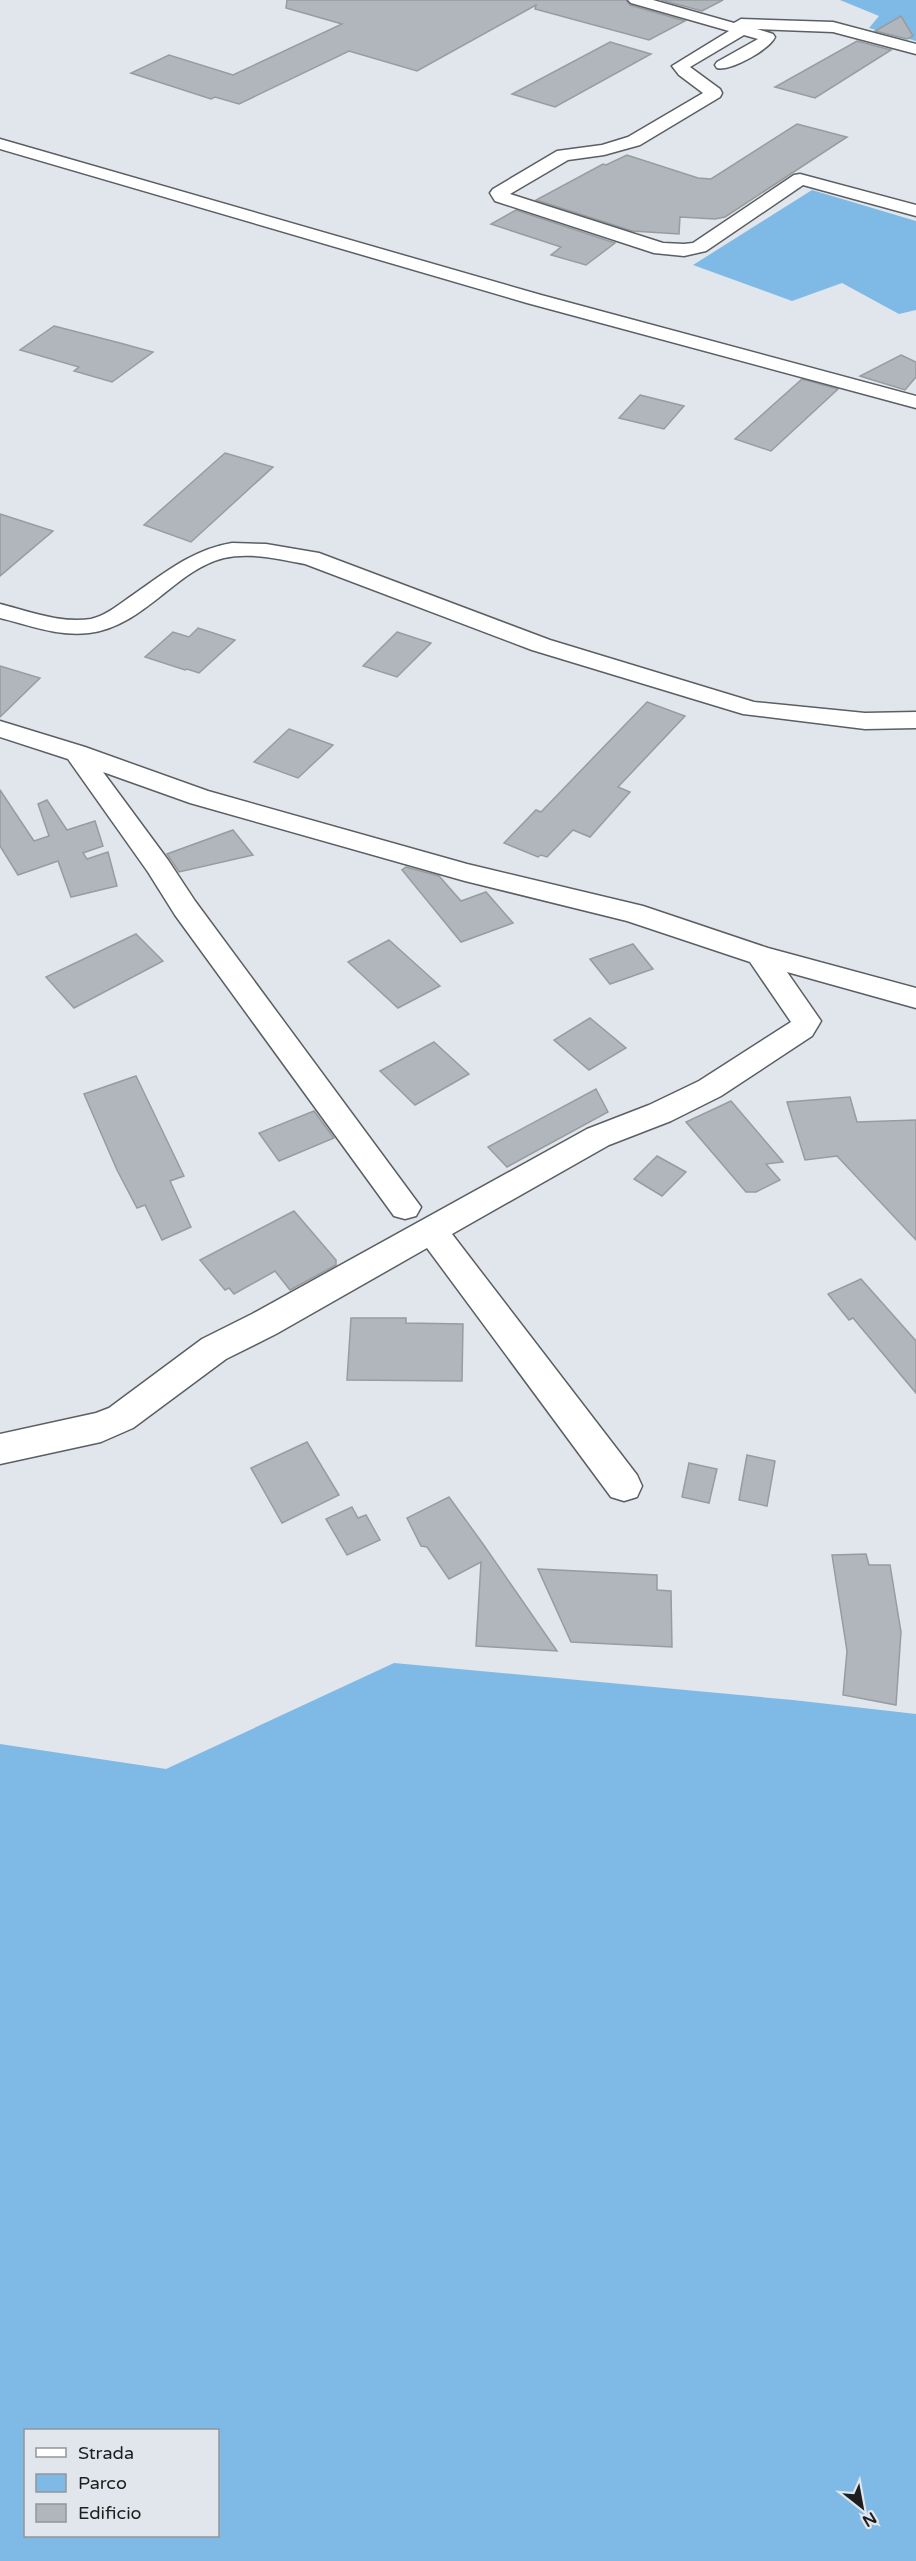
<svg xmlns="http://www.w3.org/2000/svg" width="916" height="2561" font-family="'Varela Round',sans-serif">
	<style>
		.green { fill: #7fbae6; fill-rule: evenodd }
		.building { fill: #b0b6bb; stroke: #979ca1; stroke-width: 1.5 }
		.lines { fill: none; stroke-linecap: round; stroke-linejoin: round }
		.minor-casing { stroke: #5a5f63; stroke-width: 3 }
		.minor { fill: #fff; fill-rule: evenodd }
	</style>
	<rect width="100%" height="100%" fill="#e0e6eb"/>
	<!-- green -->
	<g class="green">
		<path d="M840,0H916V41L869,28L879,16Z"/>
		<path d="M812,190L916,221V310L899,314L842,283L792,301L693,265Z"/>
		<path d="M394,1663L793,1700L916,1714V2561H0V1744L166,1769ZM26,2430H218V2536H26Z"/>
	</g>
	<!-- building -->
	<g class="building">
		<path d="M287,0H626L630,5L685,21L649,40L535,9L536,5L417,71L349,51L239,104L215,97L211,99L131,73L169,55L233,75L342,24L286,8Z"/>
		<path d="M661,0H723L702,11Z"/>
		<path d="M901,16L913,36L907,39L875,31Z"/>
		<path d="M857,41L891,50L815,98L775,87Z"/>
		<path d="M610,42L651,54L555,107L512,94Z"/>
		<path d="M797,124L847,137L725,217L715,219L680,217L679,234L632,231L536,200L603,164L606,165L627,155L698,178L711,179Z"/>
		<path d="M516,210L615,243L586,265L551,255L561,247L491,224Z"/>
		<path d="M54,326L120,343L153,352L112,382L74,371L79,367L20,350Z"/>
		<path d="M901,355L916,362V377L905,390L860,376Z"/>
		<path d="M802,379L838,389L771,451L735,439Z"/>
		<path d="M640,395L684,406L664,429L619,418Z"/>
		<path d="M225,453L273,467L191,542L144,525Z"/>
		<path d="M0,514L53,531L0,576Z"/>
		<path d="M198,628L235,640L199,673L187,669L185,670L145,657L173,632L189,637Z"/>
		<path d="M397,632L431,643L397,677L363,666Z"/>
		<path d="M0,666L40,678L0,717Z"/>
		<path d="M647,702L685,716L618,787L630,792L590,837L573,830L547,857L541,855L538,857L504,843L536,810L541,812Z"/>
		<path d="M289,729L333,745L298,778L254,762Z"/>
		<path d="M0,790L34,841L49,836L38,804L47,800L67,830L95,821L103,846L83,853L87,859L108,852L117,886L71,897L58,861L18,875L0,846Z"/>
		<path d="M233,830L253,855L179,872L167,854Z"/>
		<path d="M406,867L439,876L461,901L486,892L513,923L461,942L402,870Z"/>
		<path d="M136,934L163,961L74,1008L46,977Z"/>
		<path d="M389,940L440,986L398,1008L348,962Z"/>
		<path d="M633,944L653,969L610,984L590,959Z"/>
		<path d="M590,1018L626,1048L589,1070L554,1040Z"/>
		<path d="M434,1042L469,1074L415,1105L380,1071Z"/>
		<path d="M136,1076L184,1176L170,1181L191,1227L162,1240L145,1205L137,1208L117,1170L84,1094Z"/>
		<path d="M596,1089L608,1112L507,1167L488,1147Z"/>
		<path d="M850,1097L857,1122L916,1120V1240L837,1156L805,1160L787,1102Z"/>
		<path d="M731,1101L783,1162L766,1164L780,1180L756,1192H746L686,1122Z"/>
		<path d="M314,1111L334,1138L279,1161L259,1133Z"/>
		<path d="M657,1156L686,1172L662,1196L634,1179Z"/>
		<path d="M294,1211L336,1260V1265L290,1290L275,1271L234,1294L229,1288L225,1290L200,1260Z"/>
		<path d="M861,1279L916,1341V1393L853,1318L849,1320L828,1294Z"/>
		<path d="M351,1318H406V1323L463,1324L462,1381L347,1380Z"/>
		<path d="M307,1442L339,1495L282,1523L251,1468Z"/>
		<path d="M747,1455L775,1461L767,1506L739,1500Z"/>
		<path d="M689,1463L717,1469L709,1503L682,1497Z"/>
		<path d="M449,1497L483,1544L557,1651L476,1646L481,1562L449,1579L427,1547L421,1546L407,1518Z"/>
		<path d="M352,1507L358,1518L366,1515L380,1540L347,1555L326,1519Z"/>
		<path d="M866,1554L869,1565H890L901,1632L896,1705L843,1695L847,1651L832,1555Z"/>
		<path d="M538,1569L657,1575V1590L671,1591L672,1647L571,1642Z"/>
	</g>
	<g class="lines">
		<!-- minor casing -->
		<g class="minor-casing">
			<g id="minor">
				<path d="M628,0H653L734,23L741,19L833,22L916,44V54L833,32L757,29L773,34L775,37C770,49 730,72 717,68L715,65L717,62L758,39L744,35L690,67L720,89L722,93L720,97L640,145L604,155L568,160L510,194L663,243L684,244L693,243L794,175L800,174L916,205V216L803,185L706,251L684,256L654,253L495,201L490,193L493,189L557,151L602,145L628,137L703,93L679,75L672,66L729,31L631,3Z"/>
				<path d="M0,139L541,295L916,396V408L527,303L0,149Z"/>
				<path d="M232,543L266,544L319,553L550,640L754,702L865,713L916,712V728L865,729L743,714L532,650L305,564C279,559 250,552 224,558C175,570 145,626 89,633C59,637 29,625 0,618V604C28,611 61,624 91,619C104,616 116,607 127,599C161,576 190,550 232,543Z"/>
				<path d="M0,721L85,747L208,791L467,864L643,906L768,948L916,988V1008L787,972L821,1021L812,1036L721,1096L671,1121L609,1145L452,1234L637,1475L642,1486L637,1497L624,1501L611,1497L427,1248L276,1334L226,1359L133,1428L101,1442L0,1464V1434L96,1413L109,1408L202,1339L252,1314L587,1129L649,1105L699,1081L791,1022L750,962L627,921L465,881L190,803L103,772L168,860L195,901L421,1207L416,1216L405,1219L394,1216L175,915L148,872L68,759L0,737Z"/>
			</g>
		</g>
		<!-- minor -->
		<use href="#minor" class="minor"/>
	</g>
	<!-- legend -->
	<rect x="24" y="2429" width="195" height="108" fill="#e0e6eb" stroke="#929699" stroke-width="1.5"/>
	<rect x="36" y="2448" width="30" height="9" fill="#ffffff" stroke="#929699" stroke-width="1.5"/>
	<text x="78" y="2459" font-size="18" fill="#1c1e1f">Strada</text>
	<rect x="36" y="2474" width="30" height="18" fill="#7fbae6" stroke="#929699" stroke-width="1.5"/>
	<text x="78" y="2489" font-size="18" fill="#1c1e1f">Parco</text>
	<rect x="36" y="2504" width="30" height="18" fill="#b0b6bb" stroke="#929699" stroke-width="1.5"/>
	<text x="78" y="2519" font-size="18" fill="#1c1e1f">Edificio</text>
	<!-- north arrow -->
	<g transform="translate(862 2507) rotate(149)" stroke="#e0e6eb" stroke-width="4.5" paint-order="stroke">
	<path d="M0-4.5L10 22L0 15L-10 22Z" fill="#1c1e1f"/>
	<text y="-9" font-size="16" font-weight="bold" text-anchor="middle" fill="#1c1e1f">N</text>
	</g>
</svg>
